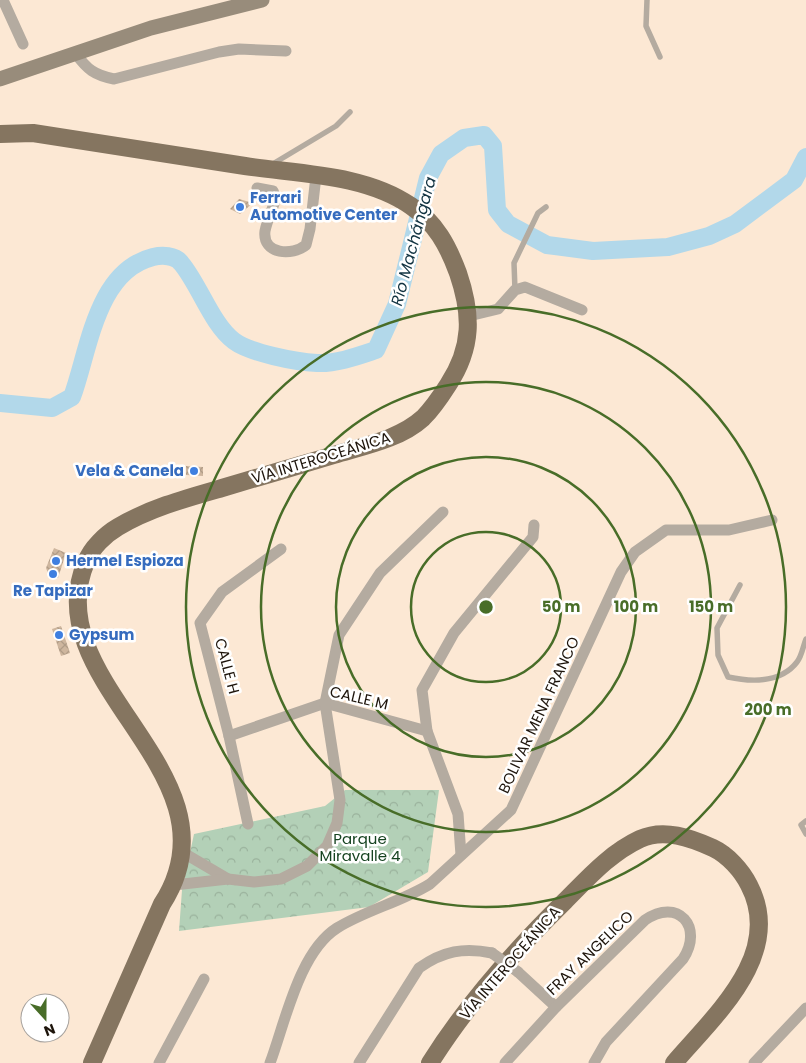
<svg xmlns="http://www.w3.org/2000/svg" width="806" height="1063" font-family="Poppins,sans-serif">
	<style>
		.park { fill: url(#park-crowns) }
		.lines { fill: none; stroke-linecap: round; stroke-linejoin: round }
		.river { stroke: #b2d8ea; stroke-width: 18 }
		.building { fill: url(#building-cross-hatch) }
		.lane { stroke: #b4aba0; stroke-width: 5.5 }
		.street { stroke: #b4aba0; stroke-width: 11 }
		.secondary { stroke: #988c7b; stroke-width: 15 }
		.primary { stroke: #857560; stroke-width: 18 }
		.street-bridge { stroke: #b4aba0; stroke-width: 11 }
		.ring { fill: none; stroke: #486d28; stroke-width: 2.5 }
		.shop-dot { fill: #3f7fe0; stroke: #fff; stroke-width: 2 }
		.labels { text-anchor: middle; stroke-width: 5; stroke-linejoin: round; paint-order: stroke }
		.shop-label { font-size: 15px; font-weight: bold; fill: #366cbe; stroke: #fff; text-anchor: start }
		.street-label { font-size: 15px; fill: #1d140b; stroke: #fff }
		.park-label { font-size: 15px; fill: #164321; stroke: #fff }
		.water-label { font-size: 16px; font-style: italic; fill: #103240; stroke: #fff }
		.centre { fill: #486d28; stroke: #fff; stroke-width: 2.5 }
		.ring-label { font-size: 15px; text-anchor: middle; font-weight: bold; fill: #486d28; stroke: #fff; stroke-width: 5; stroke-linejoin: round; paint-order: stroke }
	</style>
	<defs>
		<pattern id="park-crowns" width="20" height="18" patternUnits="userSpaceOnUse" patternTransform="scale(1.25)"><rect width="20" height="18" fill="#b3d0b7"/><path d="M2 6a3 3 0 1 1 6 0M12 15a3 3 0 1 1 6 0" fill="none" stroke="#9ab29c"/></pattern>
		<pattern id="building-cross-hatch" width="8" height="8" patternUnits="userSpaceOnUse" patternTransform="scale(1.25)"><rect width="8" height="8" fill="#ceb69e"/><path d="M0 0l8 8M0 8l8-8" fill="none" stroke="#b09c87"/></pattern>
	</defs>
	<rect width="100%" height="100%" fill="#fce8d4"/>
	<!-- park -->
	<path class="park" d="M345,790H439L428,872L369,907L179,931L182,890L194,834L325,806Z"/>
	<g class="lines">
		<!-- river -->
		<path class="river" d="M0,403L52,408L72,397C89,351 96,271 153,257C162,255 175,255 181,263C199,284 212,325 234,341C250,353 296,362 317,363C336,364 358,356 376,350L397,304L428,178L441,154L464,138L484,135L493,146L497,210L508,224L547,245L593,251L668,247L709,236L735,224L794,180L806,157"/>
	</g>
	<!-- building -->
	<g class="building">
		<path d="M239,199L253,203L240,214L230,209Z"/>
		<path d="M186,466L203,467V476L186,475Z"/>
		<path d="M54,548L66,553L58,578L49,576L46,568Z"/>
		<path d="M61,626L70,653L61,656L52,629Z"/>
	</g>
	<g class="lines">
		<!-- lane -->
		<g class="lane">
			<path d="M647,0L646,26L660,57"/>
			<path d="M271,165L336,126L350,112"/>
			<path d="M515,290L514,263L538,213L546,207"/>
			<path d="M740,585L717,628L718,655L728,677C751,682 781,683 797,662C802,656 803,646 806,639"/>
			<path d="M806,821L801,825L806,834"/>
		</g>
		<!-- street -->
		<g class="street">
			<path d="M3,0L23,44"/>
			<path d="M76,54C87,69 94,75 114,79L219,52L239,49L286,51"/>
			<path d="M257,188L273,191L276,198C273,208 267,220 265,231C262,255 293,256 306,245L310,229L316,176"/>
			<path d="M469,316L498,309L515,290L525,287L582,310"/>
			<path d="M229,736L325,703L427,731"/>
			<path d="M248,824L229,736L200,623L222,592L281,549"/>
			<path d="M182,852L228,879"/>
			<path d="M461,855L458,814L427,731L422,690L454,633L533,537L534,525"/>
			<path d="M174,885L228,879L254,882L281,879L307,866L327,846L337,823L340,800L325,703L339,635L380,573L443,512"/>
			<path d="M518,972L556,1007"/>
			<path d="M159,1063L204,979"/>
			<path d="M270,1063C285,1023 299,952 337,928C366,910 401,902 430,884L511,810L621,572L635,552L666,530H729L772,520"/>
			<path d="M359,1063L419,968C443,951 464,947 492,953"/>
			<path d="M505,1063L556,1007L645,920C678,897 704,927 683,959L606,1042L594,1063"/>
			<path d="M754,1063L806,1008"/>
		</g>
		<!-- secondary -->
		<path class="secondary" d="M0,79L151,28L262,0"/>
		<!-- primary -->
		<g class="primary">
			<path d="M0,134L33,133C103,144 174,155 245,166C299,174 365,174 411,206C436,223 448,246 458,273C472,314 473,347 448,385C441,396 433,408 423,418C400,439 364,446 334,455C297,466 259,477 222,488C187,498 150,508 118,527C106,534 91,548 86,562C34,684 246,774 162,904L92,1063"/>
			<path d="M430,1063C467,1004 515,950 565,901C588,878 610,853 640,839C664,828 691,838 713,848C728,855 742,871 749,885C785,954 715,1015 674,1063"/>
		</g>
		<!-- street-bridge -->
		<path class="street-bridge" d="M492,953L518,972"/>
	</g>
	<!-- distance rings -->
	<g class="ring">
		<circle cx="486" cy="607" r="75"/>
		<circle cx="486" cy="607" r="150"/>
		<circle cx="486" cy="607" r="225"/>
		<circle cx="486" cy="607" r="300"/>
	</g>
	<!-- markers -->
	<g class="shop-dot">
		<circle cx="240" cy="207" r="5"/>
		<circle cx="194" cy="471" r="5"/>
		<circle cx="56" cy="561" r="5"/>
		<circle cx="53" cy="574" r="5"/>
		<circle cx="59" cy="635" r="5"/>
	</g>
	<g class="labels">
		<!-- shop labels -->
		<g class="shop-label">
			<text x="250" y="203">Ferrari<tspan x="250" dy="17">Automotive Center</tspan></text>
			<text x="184" y="476" text-anchor="end">Vela &amp; Canela</text>
			<text x="66" y="566">Hermel Espioza</text>
			<text x="53" y="596" text-anchor="middle">Re Tapizar</text>
			<text x="69" y="640">Gypsum</text>
		</g>
		<!-- street labels -->
		<g class="street-label">
			<text transform="translate(321 458) rotate(-17)" y="5">VÍA INTEROCEÁNICA</text>
			<text transform="translate(227 666) rotate(75)" y="5">CALLE H</text>
			<text transform="translate(359 698) rotate(13)" y="5">CALLE M</text>
			<text transform="translate(539 715) rotate(-65)" y="5">BOLIVAR MENA FRANCO</text>
			<text transform="translate(590 953) rotate(-44)" y="5">FRAY ANGELICO</text>
			<text transform="translate(510 963) rotate(-49)" y="5">VÍA INTEROCEÁNICA</text>
		</g>
		<!-- park labels -->
		<g class="park-label">
			<text x="360" y="844">Parque<tspan x="360" dy="17">Miravalle 4</tspan></text>
		</g>
		<!-- water labels -->
		<g class="water-label">
			<text transform="translate(413 241) rotate(-75)" y="6">Río Machángara</text>
		</g>
	</g>
	<circle cx="486" cy="607" r="8" class="centre"/>
	<g class="ring-label">
		<text x="561" y="612">50 m</text>
		<text x="636" y="612">100 m</text>
		<text x="711" y="612">150 m</text>
		<text x="768" y="715">200 m</text>
	</g>
	<!-- north arrow -->
	<g transform="translate(45 1018) rotate(159)"><circle r="24" fill="#ffffff" stroke="#a5a19d"/>
	<path d="M0-4L9 19L0 12L-9 19Z" fill="#486d28"/>
	<text y="-8" font-size="14" font-weight="bold" text-anchor="middle" fill="#1d140b">N</text>
	</g>
</svg>
